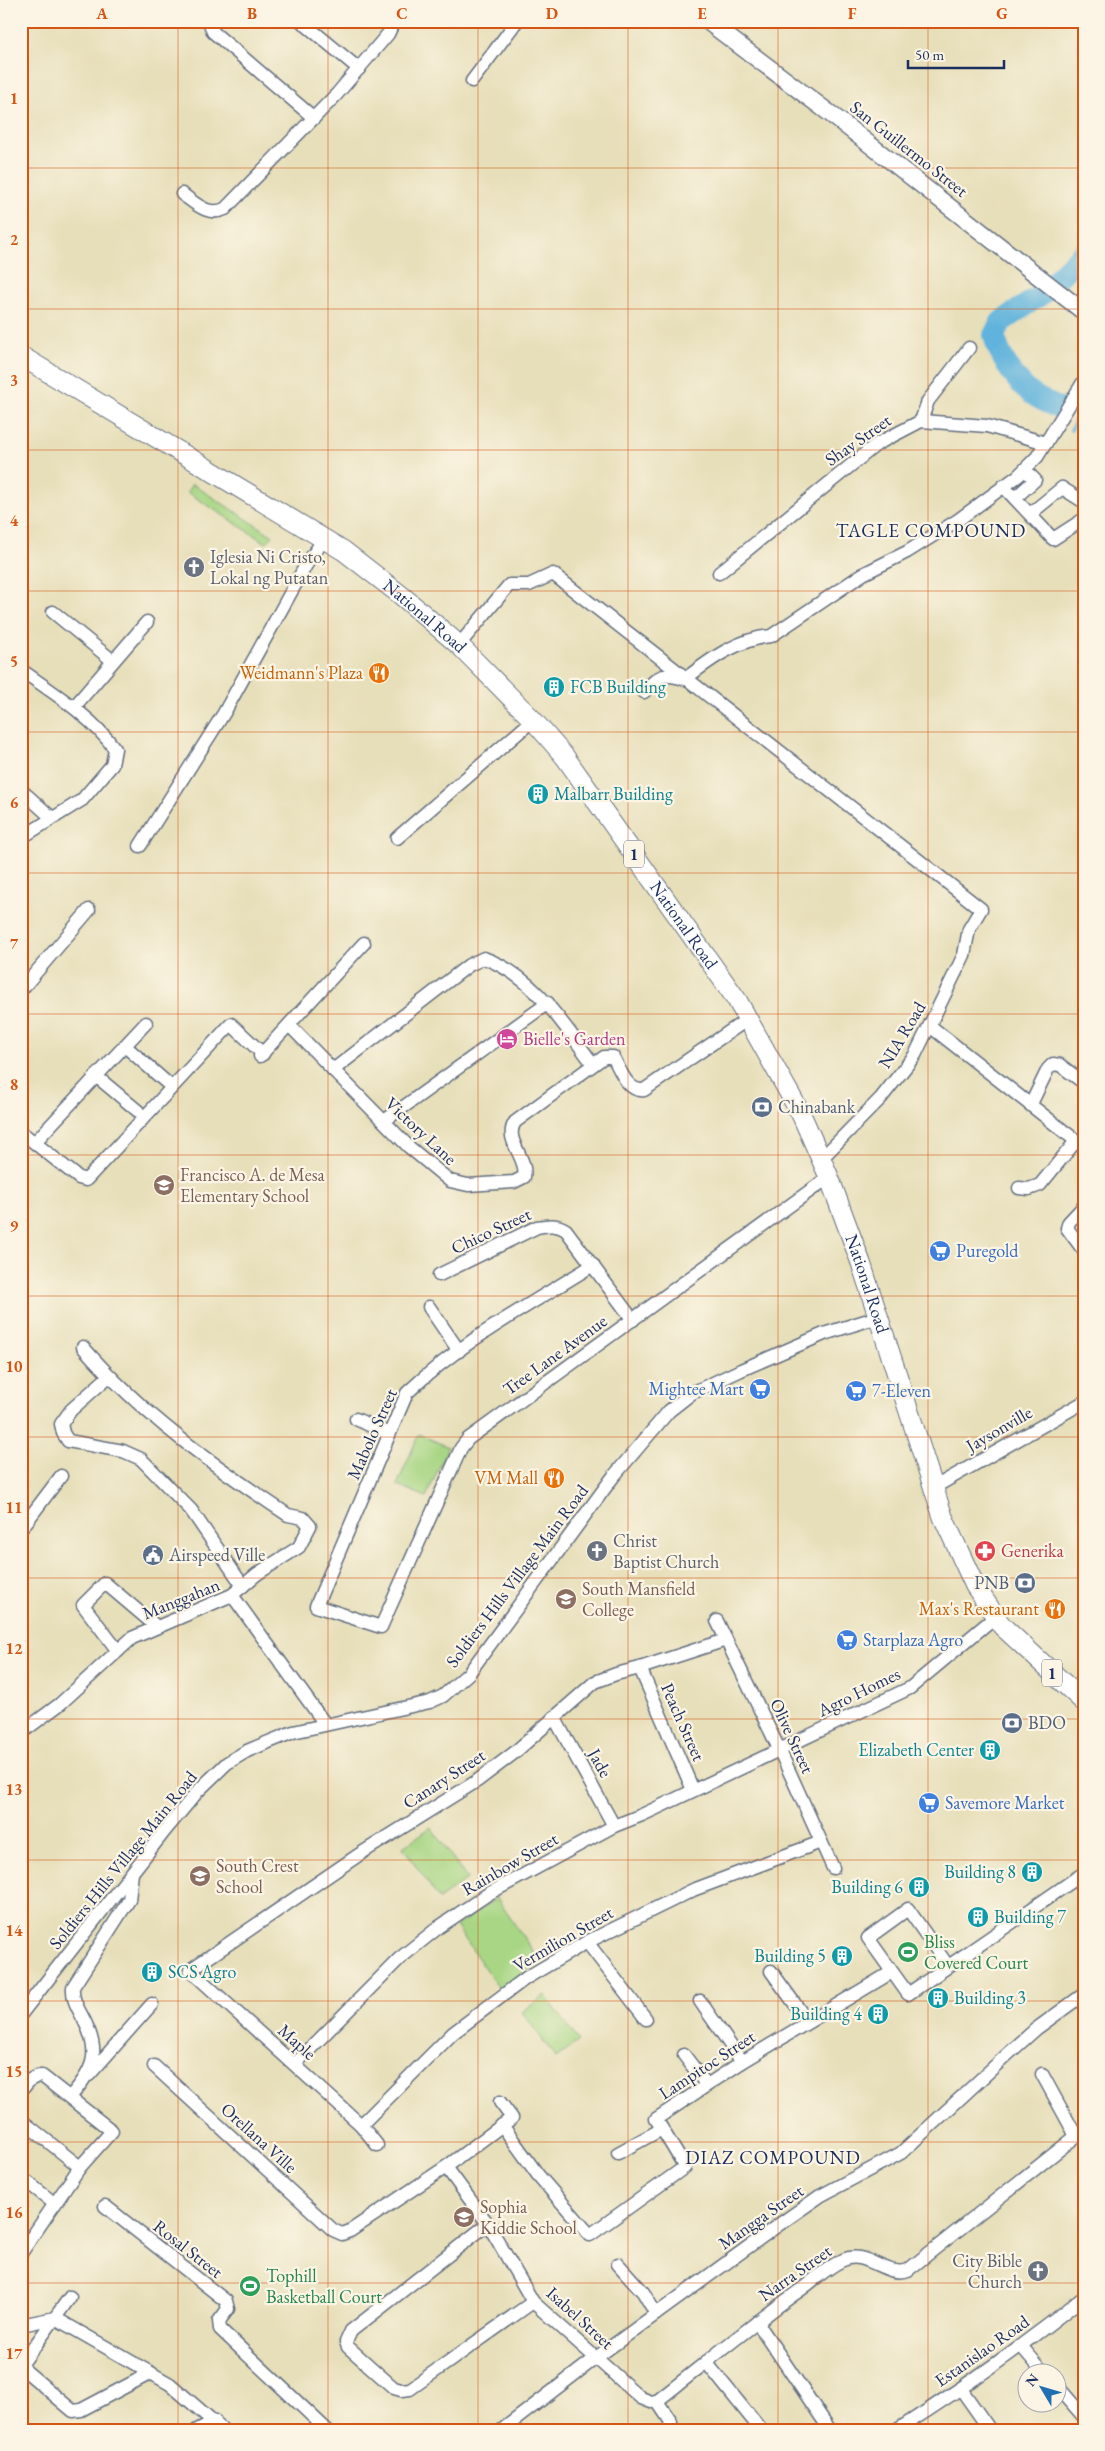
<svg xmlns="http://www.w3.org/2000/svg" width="1105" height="2451" font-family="'EB Garamond',serif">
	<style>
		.green { fill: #a8d684; stroke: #628271 }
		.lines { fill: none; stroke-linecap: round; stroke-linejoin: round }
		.stream { stroke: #61b3dc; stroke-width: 4 }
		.river { stroke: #61b3dc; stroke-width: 22 }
		.minor-casing { stroke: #626d7e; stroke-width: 15 }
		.major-casing { stroke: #626d7e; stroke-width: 19 }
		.highway-casing { stroke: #626d7e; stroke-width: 21 }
		.minor { stroke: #fff; stroke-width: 12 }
		.major { stroke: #fff; stroke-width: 16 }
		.highway { stroke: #fff; stroke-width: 19 }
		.grid { fill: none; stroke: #d45514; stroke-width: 1; stroke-opacity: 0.55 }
		.labels { text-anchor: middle; stroke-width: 4.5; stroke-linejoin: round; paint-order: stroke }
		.shield { fill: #fcf5e5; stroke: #5e6a86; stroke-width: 1 }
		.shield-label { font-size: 16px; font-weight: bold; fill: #1b2f5e }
		.street-label { font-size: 18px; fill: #1b2f5e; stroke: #fcf5e5 }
		.worship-label { font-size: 18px; fill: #5b616d; stroke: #fcf5e5; text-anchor: start }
		.food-label { font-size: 18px; fill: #c56008; stroke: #fcf5e5; text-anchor: end }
		.culture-label { font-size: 18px; fill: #0d838f; stroke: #fcf5e5; text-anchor: start }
		.hotel-label { font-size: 18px; fill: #b23c85; stroke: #fcf5e5; text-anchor: start }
		.service-label { font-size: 18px; fill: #4e5e75; stroke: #fcf5e5; text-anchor: start }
		.education-label { font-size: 18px; fill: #785e54; stroke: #fcf5e5; text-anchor: start }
		.shop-label { font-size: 18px; fill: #366cbe; stroke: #fcf5e5; text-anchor: start }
		.health-label { font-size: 18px; fill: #be3a42; stroke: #fcf5e5; text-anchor: start }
		.leisure-label { font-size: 18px; fill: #27864d; stroke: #fcf5e5; text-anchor: start }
		.neighbourhood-label { font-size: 19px; letter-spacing: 1px; fill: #1b2f5e; stroke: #fcf5e5 }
		.neatline { fill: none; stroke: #d45514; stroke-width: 2 }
		.grid-label { font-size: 16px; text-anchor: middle; font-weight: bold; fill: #d45514 }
	</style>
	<rect width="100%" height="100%" fill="#fcf5e5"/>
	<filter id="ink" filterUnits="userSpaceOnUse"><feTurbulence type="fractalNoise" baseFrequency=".02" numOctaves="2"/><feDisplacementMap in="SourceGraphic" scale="10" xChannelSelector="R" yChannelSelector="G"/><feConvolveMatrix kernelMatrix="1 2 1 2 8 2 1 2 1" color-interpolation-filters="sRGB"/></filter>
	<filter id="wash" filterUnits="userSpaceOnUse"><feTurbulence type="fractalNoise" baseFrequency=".0096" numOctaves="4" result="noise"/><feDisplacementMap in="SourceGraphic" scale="20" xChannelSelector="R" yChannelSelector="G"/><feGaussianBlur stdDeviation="1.12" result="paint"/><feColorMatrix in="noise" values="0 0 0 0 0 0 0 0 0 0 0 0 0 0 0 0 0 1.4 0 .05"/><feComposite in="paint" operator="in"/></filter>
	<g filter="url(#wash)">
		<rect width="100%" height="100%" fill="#e7dfba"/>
		<!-- green -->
		<g class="green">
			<path d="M192,484L273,536L266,543L187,492Z"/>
			<path d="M419,1434L448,1447L426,1497L397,1485Z"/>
			<path d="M431,1827L467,1879L439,1899L403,1847Z"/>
			<path d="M497,1898L540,1962L500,1990L456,1926Z"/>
			<path d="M545,1995L579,2041L556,2058L522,2012Z"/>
		</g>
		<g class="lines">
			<!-- stream -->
			<path class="stream" d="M1071,430L1076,419L1084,426"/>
			<!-- river -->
			<path class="river" d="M1056,407C1047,402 1036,398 1028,391C1013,377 999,356 994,335L1001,322L1042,294L1084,252"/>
		</g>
	</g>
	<g filter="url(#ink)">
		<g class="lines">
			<!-- minor casing -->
			<g class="minor-casing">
				<g id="minor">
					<path d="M209,21L213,32L314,118"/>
					<path d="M301,21L359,69"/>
					<path d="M472,81L517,21"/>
					<path d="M182,194C195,203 208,217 225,209L337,94L388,34L394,21"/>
					<path d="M921,421L928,401L969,348"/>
					<path d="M1003,486L1053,539L1084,519"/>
					<path d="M1015,498L1035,480L1025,470"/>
					<path d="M1030,514L1062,488L1084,502"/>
					<path d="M719,573L877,444L921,421L987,426L1046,443"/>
					<path d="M53,612L113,661"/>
					<path d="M459,645L509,585H529L553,574L981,909L969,929L964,955L915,1055L881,1098L821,1159"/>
					<path d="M21,670C55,694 91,716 115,749L112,765L82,800L21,838"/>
					<path d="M644,692C660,674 661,673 685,679C711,659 738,639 771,636L863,574L907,552L958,520L1018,476L1037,457L1084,381"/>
					<path d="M74,707L147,622"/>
					<path d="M21,790L51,817"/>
					<path d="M397,838L533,720"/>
					<path d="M140,846L224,713L306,565L324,539"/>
					<path d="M21,990L89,910"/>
					<path d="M289,1025L409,1147L450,1181L468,1185L514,1182L524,1177C528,1157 503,1140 515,1122L604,1057H613C620,1069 627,1092 644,1090L748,1019"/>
					<path d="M930,1026L1084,1147"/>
					<path d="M125,1046L167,1083"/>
					<path d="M260,1056L364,943"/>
					<path d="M333,1070L469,965L484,958C535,977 562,1023 593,1064"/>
					<path d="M96,1076L138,1111"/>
					<path d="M1031,1104L1048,1069L1053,1064L1060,1065L1084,1083"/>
					<path d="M384,1121L548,1003"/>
					<path d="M21,1132L79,1178L86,1180L231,1024L263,1054"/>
					<path d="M35,1142L146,1023"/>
					<path d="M1019,1188L1029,1189L1040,1185L1076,1141"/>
					<path d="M1084,1206L1069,1222L1067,1228L1084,1251"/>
					<path d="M593,1265C530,1305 461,1341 407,1393L316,1606L381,1627L461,1448L468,1439L829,1177"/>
					<path d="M439,1275L537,1227C548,1225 557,1224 566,1230L633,1320"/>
					<path d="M429,1307L459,1351"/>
					<path d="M108,1377L71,1410L61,1424L63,1433L68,1441L123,1451L141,1459L191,1510L243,1586"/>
					<path d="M356,1419L389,1434"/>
					<path d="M933,1488L1084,1402"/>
					<path d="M21,1529L61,1476"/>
					<path d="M232,1595L325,1724"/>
					<path d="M717,1621L779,1749L833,1868"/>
					<path d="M118,1651L83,1605L105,1583L157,1627"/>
					<path d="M640,1668L693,1790"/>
					<path d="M554,1717L614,1826"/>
					<path d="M21,1733L60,1704L132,1638L232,1595L257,1574L299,1547L310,1526L303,1518L288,1515C213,1465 142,1415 83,1347"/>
					<path d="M587,1942L646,2019"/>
					<path d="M948,1966L908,1909L868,1938L908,1994L1084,1873"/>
					<path d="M771,1971L808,2022"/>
					<path d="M700,2001L742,2062"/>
					<path d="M21,2014L163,1833L198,1791L227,1763L247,1751L293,1732L430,1702L443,1696L469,1673L613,1477L669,1411L692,1393L741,1370L824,1334L878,1317"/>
					<path d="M684,2055L706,2084"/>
					<path d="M295,2064L399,1959L439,1927L488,1894L614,1826L642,1815L910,1688L995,1617"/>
					<path d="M154,2066L333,2230L342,2234L350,2231L446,2167L512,2118L500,2102"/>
					<path d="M1042,2074L1076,2136"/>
					<path d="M89,2075L152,2004"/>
					<path d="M21,2091C27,2083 31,2076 42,2076L112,2131L80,2167L21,2253"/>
					<path d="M70,2097C94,2070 101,2053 84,2020C78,2008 72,2000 73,1987L129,1900L132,1873"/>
					<path d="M21,2120L80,2167"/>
					<path d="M361,2125L453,2033L526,1978L587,1942L693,1890L821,1842"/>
					<path d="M502,2125L538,2175L590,2235L685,2167L656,2119L742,2062L892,1972"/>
					<path d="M377,2145L361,2125L190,1970L360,1854L477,1781L514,1753L595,1682L616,1674L640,1668L726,1640"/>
					<path d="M618,2153L662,2129"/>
					<path d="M446,2167L488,2224L533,2302L641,2398L651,2402L657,2401"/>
					<path d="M21,2177L55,2204"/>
					<path d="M105,2206L226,2301L228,2309L219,2321L220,2329L327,2430"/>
					<path d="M488,2224L351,2331L346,2342L348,2347L394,2388L401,2390L410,2389L533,2302"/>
					<path d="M618,2264L643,2292L656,2314"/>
					<path d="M757,2322L830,2430"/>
					<path d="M21,2325L55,2318L170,2384L223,2430"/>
					<path d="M1022,2347L1045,2374"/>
					<path d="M706,2362L761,2430"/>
					<path d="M21,2365L70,2297"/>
					<path d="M21,2367L73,2411L81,2410L151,2373"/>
					<path d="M1058,2387L1084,2417"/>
					<path d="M961,2389L990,2430"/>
					<path d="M657,2401C703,2365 749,2327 796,2293C811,2283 827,2267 843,2260C866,2249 885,2278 908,2270L1084,2130"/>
					<path d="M657,2401L671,2422L669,2430"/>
					<path d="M197,2430L215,2421"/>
					<path d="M502,2430L597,2357L777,2226L820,2196L901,2153L1008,2054L1036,2029L1084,1994"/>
					<path d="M897,2430C962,2389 1024,2345 1084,2297"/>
				</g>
			</g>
			<!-- major casing -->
			<g class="major-casing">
				<path id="major" d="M707,21L832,115L1084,312"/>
			</g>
			<!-- highway casing -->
			<g class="highway-casing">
				<g id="highway">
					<path id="s1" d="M21,356L344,551L402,596L459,645L533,720L565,757L737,1000L801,1114L829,1177L861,1263L943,1517L975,1586L1002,1626L1084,1702"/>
				</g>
			</g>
			<!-- minor -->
			<use href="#minor" class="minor"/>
			<!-- major -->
			<use href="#major" class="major"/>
			<!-- highway -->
			<use href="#highway" class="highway"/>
		</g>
	</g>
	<!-- grid -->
	<path class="grid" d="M178,21V2430M328,21V2430M478,21V2430M628,21V2430M778,21V2430M928,21V2430M21,168H1084M21,309H1084M21,450H1084M21,591H1084M21,732H1084M21,873H1084M21,1014H1084M21,1155H1084M21,1296H1084M21,1437H1084M21,1578H1084M21,1719H1084M21,1860H1084M21,2001H1084M21,2142H1084M21,2283H1084"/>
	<!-- icons -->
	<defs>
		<g id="church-disc" transform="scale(1.125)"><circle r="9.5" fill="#6b7280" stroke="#fcf5e5"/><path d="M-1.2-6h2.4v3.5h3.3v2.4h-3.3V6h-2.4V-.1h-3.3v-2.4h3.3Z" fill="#fff"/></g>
		<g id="restaurant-disc" transform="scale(1.125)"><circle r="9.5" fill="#e8710a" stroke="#fcf5e5"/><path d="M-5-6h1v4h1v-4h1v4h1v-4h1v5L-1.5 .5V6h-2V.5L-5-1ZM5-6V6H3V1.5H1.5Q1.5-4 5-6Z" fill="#fff"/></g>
		<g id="building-disc" transform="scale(1.125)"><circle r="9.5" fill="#0f9aa8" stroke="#fcf5e5"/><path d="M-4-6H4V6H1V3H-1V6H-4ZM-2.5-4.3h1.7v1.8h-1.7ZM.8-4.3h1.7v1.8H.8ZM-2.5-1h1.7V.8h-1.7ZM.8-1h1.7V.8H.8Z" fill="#fff"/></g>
		<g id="hotel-disc" transform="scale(1.125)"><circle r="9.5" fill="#d1479c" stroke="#fcf5e5"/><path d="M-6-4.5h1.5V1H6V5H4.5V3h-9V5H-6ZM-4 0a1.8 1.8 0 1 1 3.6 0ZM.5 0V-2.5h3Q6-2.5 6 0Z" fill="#fff"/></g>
		<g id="bank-disc" transform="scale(1.125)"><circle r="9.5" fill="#5c6f8a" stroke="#fcf5e5"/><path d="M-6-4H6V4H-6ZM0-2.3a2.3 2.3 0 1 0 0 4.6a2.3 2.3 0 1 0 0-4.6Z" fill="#fff"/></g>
		<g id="school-disc" transform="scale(1.125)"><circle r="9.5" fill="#8d6e63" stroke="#fcf5e5"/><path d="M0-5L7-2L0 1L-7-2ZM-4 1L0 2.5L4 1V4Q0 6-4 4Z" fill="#fff"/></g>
		<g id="supermarket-disc" transform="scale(1.125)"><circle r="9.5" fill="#3f7fe0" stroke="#fcf5e5"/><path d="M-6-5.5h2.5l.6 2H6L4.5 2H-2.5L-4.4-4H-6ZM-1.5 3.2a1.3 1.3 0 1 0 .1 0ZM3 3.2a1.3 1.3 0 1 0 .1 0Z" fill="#fff"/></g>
		<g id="pharmacy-disc" transform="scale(1.125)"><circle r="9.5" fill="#e0444e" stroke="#fcf5e5"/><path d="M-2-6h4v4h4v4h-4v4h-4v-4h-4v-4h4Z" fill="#fff"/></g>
		<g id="civic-disc" transform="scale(1.125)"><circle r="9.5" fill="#5c6f8a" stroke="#fcf5e5"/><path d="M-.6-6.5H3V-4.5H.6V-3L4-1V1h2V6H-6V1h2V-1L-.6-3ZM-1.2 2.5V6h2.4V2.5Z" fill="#fff"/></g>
		<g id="university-disc" transform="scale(1.125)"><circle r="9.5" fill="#8d6e63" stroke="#fcf5e5"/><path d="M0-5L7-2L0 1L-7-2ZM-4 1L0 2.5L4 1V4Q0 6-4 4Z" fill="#fff"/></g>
		<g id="stadium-disc" transform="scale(1.125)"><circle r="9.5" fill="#2e9e5b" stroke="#fcf5e5"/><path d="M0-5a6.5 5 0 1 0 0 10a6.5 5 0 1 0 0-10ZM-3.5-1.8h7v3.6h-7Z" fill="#fff"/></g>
	</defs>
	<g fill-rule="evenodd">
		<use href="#church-disc" x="194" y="567"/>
		<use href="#restaurant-disc" x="379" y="673"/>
		<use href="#building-disc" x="554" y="687"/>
		<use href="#building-disc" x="538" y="794"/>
		<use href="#hotel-disc" x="507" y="1039"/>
		<use href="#bank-disc" x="762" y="1107"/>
		<use href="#school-disc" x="164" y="1185"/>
		<use href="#supermarket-disc" x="940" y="1251"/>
		<use href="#supermarket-disc" x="760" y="1389"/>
		<use href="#supermarket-disc" x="856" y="1391"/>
		<use href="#restaurant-disc" x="554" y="1478"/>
		<use href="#church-disc" x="597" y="1551"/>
		<use href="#pharmacy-disc" x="985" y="1551"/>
		<use href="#civic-disc" x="153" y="1555"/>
		<use href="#bank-disc" x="1025" y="1583"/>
		<use href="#university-disc" x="566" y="1599"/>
		<use href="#restaurant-disc" x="1055" y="1609"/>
		<use href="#supermarket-disc" x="847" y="1640"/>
		<use href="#bank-disc" x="1012" y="1723"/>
		<use href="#building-disc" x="990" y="1750"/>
		<use href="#supermarket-disc" x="929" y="1803"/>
		<use href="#building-disc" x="1032" y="1872"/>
		<use href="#school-disc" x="200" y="1876"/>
		<use href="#building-disc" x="919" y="1887"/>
		<use href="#building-disc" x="978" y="1917"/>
		<use href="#stadium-disc" x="908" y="1952"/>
		<use href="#building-disc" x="842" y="1956"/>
		<use href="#building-disc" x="152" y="1972"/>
		<use href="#building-disc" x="938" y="1998"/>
		<use href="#building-disc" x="878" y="2014"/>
		<use href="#school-disc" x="464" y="2217"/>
		<use href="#church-disc" x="1038" y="2271"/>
		<use href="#stadium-disc" x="250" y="2286"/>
	</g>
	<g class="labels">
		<!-- shield labels -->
		<g class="shield">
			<rect x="624" y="840.5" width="20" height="27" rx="4"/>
			<rect x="1042" y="1659.5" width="20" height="27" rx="4"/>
		</g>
		<g class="shield-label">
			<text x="634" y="860">1</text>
			<text x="1052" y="1679">1</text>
		</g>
		<!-- street labels -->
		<g class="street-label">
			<text transform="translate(909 149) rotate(38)" y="6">San Guillermo Street</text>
			<text transform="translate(858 440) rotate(-35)" y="6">Shay Street</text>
			<text dy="6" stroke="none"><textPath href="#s1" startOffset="481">National Road</textPath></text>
			<text dy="6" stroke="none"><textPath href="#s1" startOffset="886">National Road</textPath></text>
			<text transform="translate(902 1035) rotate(-59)" y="6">NIA Road</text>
			<text transform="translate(421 1131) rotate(43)" y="6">Victory Lane</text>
			<text transform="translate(491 1231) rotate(-25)" y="6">Chico Street</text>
			<text dy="6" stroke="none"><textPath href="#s1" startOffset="1291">National Road</textPath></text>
			<text transform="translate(555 1355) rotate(-36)" y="6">Tree Lane Avenue</text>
			<text transform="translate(999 1429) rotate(-30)" y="6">Jaysonville</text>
			<text transform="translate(372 1434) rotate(-66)" y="6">Mabolo Street</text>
			<text transform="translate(517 1576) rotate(-53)" y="6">Soldiers Hills Village Main Road</text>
			<text transform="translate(181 1599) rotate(-22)" y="6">Manggahan</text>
			<text transform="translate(859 1692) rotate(-26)" y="6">Agro Homes</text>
			<text transform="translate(683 1722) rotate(66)" y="6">Peach Street</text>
			<text transform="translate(792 1736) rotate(65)" y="6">Olive Street</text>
			<text transform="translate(600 1763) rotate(61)" y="6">Jade</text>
			<text transform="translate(444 1779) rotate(-33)" y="6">Canary Street</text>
			<text transform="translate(123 1860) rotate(-51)" y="6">Soldiers Hills Village Main Road</text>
			<text transform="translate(510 1864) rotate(-30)" y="6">Rainbow Street</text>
			<text transform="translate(563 1939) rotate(-30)" y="6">Vermilion Street</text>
			<text transform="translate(297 2042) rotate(42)" y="6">Maple</text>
			<text transform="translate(707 2065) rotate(-33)" y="6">Lampitoc Street</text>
			<text transform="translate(259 2138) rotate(42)" y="6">Orellana Ville</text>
			<text transform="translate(761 2217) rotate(-35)" y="6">Mangga Street</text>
			<text transform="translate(188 2249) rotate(38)" y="6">Rosal Street</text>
			<text transform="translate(795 2273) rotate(-35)" y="6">Narra Street</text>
			<text transform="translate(580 2318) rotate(42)" y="6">Isabel Street</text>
			<text transform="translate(982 2351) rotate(-35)" y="6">Estanislao Road</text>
		</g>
		<!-- worship labels -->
		<g class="worship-label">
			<text x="210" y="563">Iglesia Ni Cristo,<tspan x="210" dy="21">Lokal ng Putatan</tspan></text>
			<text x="613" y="1547">Christ<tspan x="613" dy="21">Baptist Church</tspan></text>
			<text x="1022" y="2267" text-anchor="end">City Bible<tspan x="1022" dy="21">Church</tspan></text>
		</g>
		<!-- food labels -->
		<g class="food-label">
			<text x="363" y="679">Weidmann's Plaza</text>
			<text x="538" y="1484">VM Mall</text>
			<text x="1039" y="1615">Max's Restaurant</text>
		</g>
		<!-- culture labels -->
		<g class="culture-label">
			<text x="570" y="693">FCB Building</text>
			<text x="554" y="800">Malbarr Building</text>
			<text x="974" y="1756" text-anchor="end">Elizabeth Center</text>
			<text x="1016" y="1878" text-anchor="end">Building 8</text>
			<text x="903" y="1893" text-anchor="end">Building 6</text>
			<text x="994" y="1923">Building 7</text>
			<text x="826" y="1962" text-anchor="end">Building 5</text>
			<text x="168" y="1978">SCS Agro</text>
			<text x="954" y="2004">Building 3</text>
			<text x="862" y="2020" text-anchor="end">Building 4</text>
		</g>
		<!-- hotel labels -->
		<g class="hotel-label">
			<text x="523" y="1045">Bielle's Garden</text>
		</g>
		<!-- service labels -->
		<g class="service-label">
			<text x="778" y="1113">Chinabank</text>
			<text x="169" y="1561">Airspeed Ville</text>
			<text x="1009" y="1589" text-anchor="end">PNB</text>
			<text x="1028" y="1729">BDO</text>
		</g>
		<!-- education labels -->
		<g class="education-label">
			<text x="180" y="1181">Francisco A. de Mesa<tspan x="180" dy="21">Elementary School</tspan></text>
			<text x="582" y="1595">South Mansfield<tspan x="582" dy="21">College</tspan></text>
			<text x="216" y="1872">South Crest<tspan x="216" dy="21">School</tspan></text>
			<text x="480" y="2213">Sophia<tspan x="480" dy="21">Kiddie School</tspan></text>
		</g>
		<!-- shop labels -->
		<g class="shop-label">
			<text x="956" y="1257">Puregold</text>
			<text x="744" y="1395" text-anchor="end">Mightee Mart</text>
			<text x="872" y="1397">7-Eleven</text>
			<text x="863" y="1646">Starplaza Agro</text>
			<text x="945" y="1809">Savemore Market</text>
		</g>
		<!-- health labels -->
		<g class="health-label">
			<text x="1001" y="1557">Generika</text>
		</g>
		<!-- leisure labels -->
		<g class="leisure-label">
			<text x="924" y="1948">Bliss<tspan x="924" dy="21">Covered Court</tspan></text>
			<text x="266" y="2282">Tophill<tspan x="266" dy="21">Basketball Court</tspan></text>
		</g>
		<!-- neighbourhood labels -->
		<g class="neighbourhood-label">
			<text x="931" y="537">TAGLE COMPOUND</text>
			<text x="773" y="2164">DIAZ COMPOUND</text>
		</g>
	</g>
	<!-- margin -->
	<rect width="1105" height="2451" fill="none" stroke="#fcf5e5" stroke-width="55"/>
	<!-- north arrow -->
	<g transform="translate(1042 2388) rotate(308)"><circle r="24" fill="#fcf5e5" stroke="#a2a6af"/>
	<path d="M0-4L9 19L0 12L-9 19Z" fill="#1f6fb2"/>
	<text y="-8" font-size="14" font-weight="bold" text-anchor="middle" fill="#1b2f5e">N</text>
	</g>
	<!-- scale -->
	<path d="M908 60v8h96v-8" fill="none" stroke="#1b2f5e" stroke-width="2.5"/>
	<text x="915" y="60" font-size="15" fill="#1b2f5e" stroke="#fcf5e5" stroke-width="4" paint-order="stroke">50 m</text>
	<rect x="28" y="28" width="1050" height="2396" class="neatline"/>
	<g class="grid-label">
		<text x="102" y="19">A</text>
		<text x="252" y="19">B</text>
		<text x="402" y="19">C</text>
		<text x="552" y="19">D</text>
		<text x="702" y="19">E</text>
		<text x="852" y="19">F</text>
		<text x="1002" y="19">G</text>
		<text x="14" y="104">1</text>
		<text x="14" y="245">2</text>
		<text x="14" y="386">3</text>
		<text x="14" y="526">4</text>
		<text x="14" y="667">5</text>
		<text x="14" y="808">6</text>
		<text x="14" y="949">7</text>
		<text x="14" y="1090">8</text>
		<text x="14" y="1231">9</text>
		<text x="14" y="1372">10</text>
		<text x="14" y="1513">11</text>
		<text x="14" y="1654">12</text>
		<text x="14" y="1795">13</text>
		<text x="14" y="1936">14</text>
		<text x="14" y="2077">15</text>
		<text x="14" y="2218">16</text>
		<text x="14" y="2359">17</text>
	</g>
</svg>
